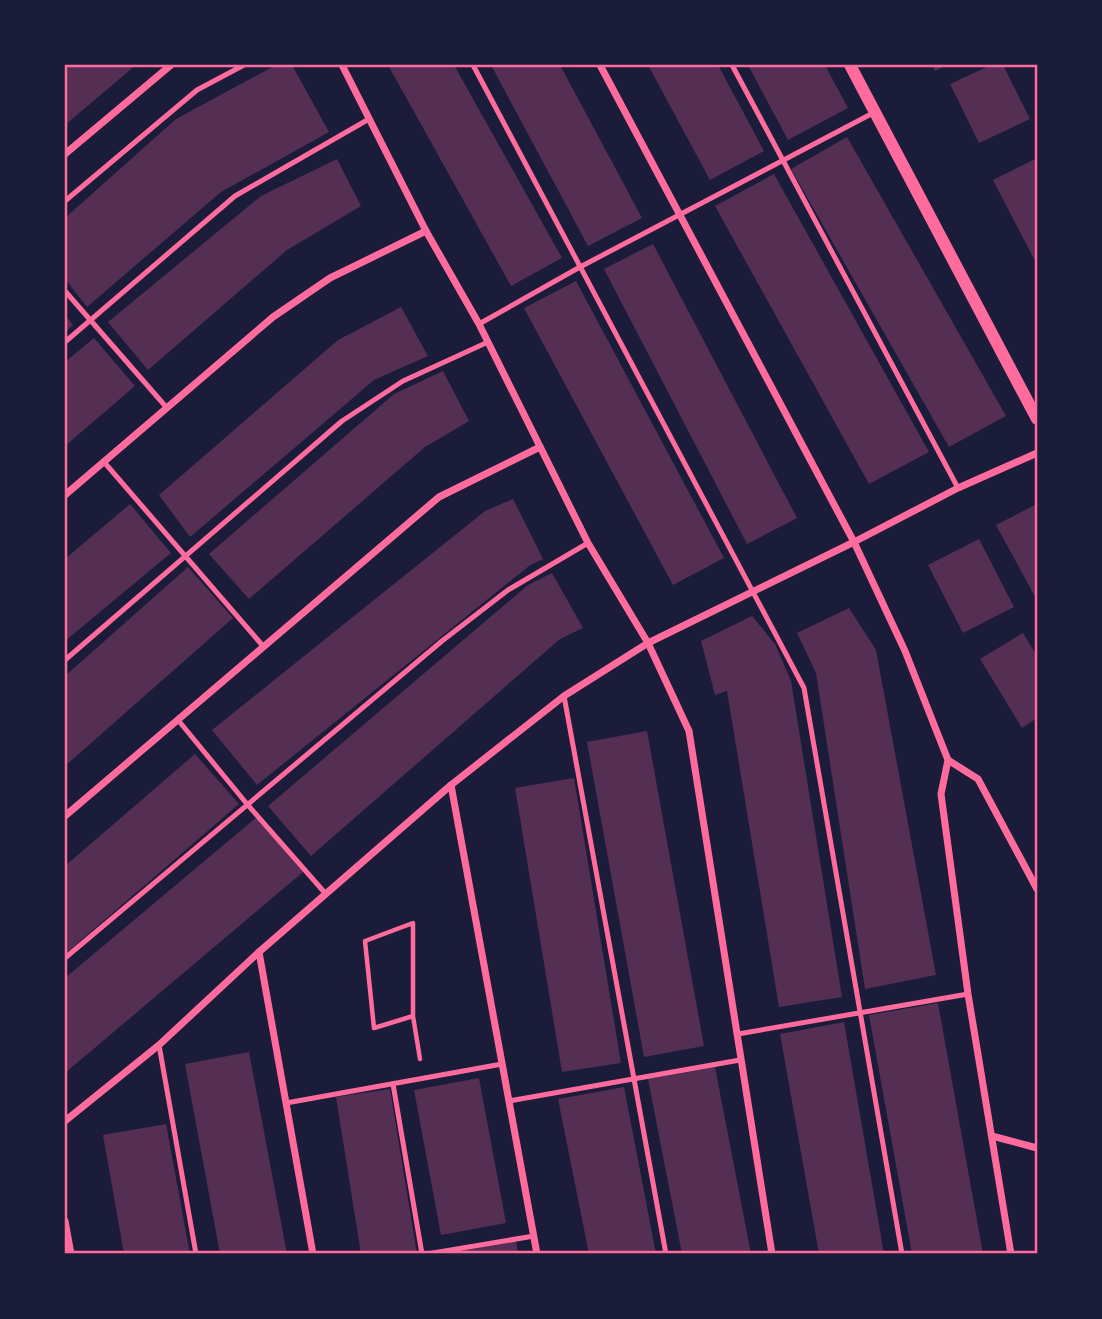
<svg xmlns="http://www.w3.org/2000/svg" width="1102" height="1319" font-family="'PT Sans Narrow',sans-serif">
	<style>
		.building { fill: #542f53 }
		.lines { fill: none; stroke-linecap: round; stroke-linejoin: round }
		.path { stroke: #ff6b9d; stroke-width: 4.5 }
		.service { stroke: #ff6b9d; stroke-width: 5 }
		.minor { stroke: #ff6b9d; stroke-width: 7 }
		.tertiary { stroke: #ff6b9d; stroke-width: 12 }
		.neatline { fill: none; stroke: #ff6b9d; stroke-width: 2.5 }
	</style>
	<rect width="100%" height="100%" fill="#1b1b3a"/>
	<!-- building -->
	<g class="building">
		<path d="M65,65H136L65,125Z"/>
		<path d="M276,65H292L329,132L221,192L87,307L65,279V218L176,119Z"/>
		<path d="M388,65H454L562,258L511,286Z"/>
		<path d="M491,65H560L642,218L588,246Z"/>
		<path d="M648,65H718L764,151L710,180Z"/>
		<path d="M748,65H825L848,108L788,140Z"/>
		<path d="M932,65H948L935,71Z"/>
		<path d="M991,65H1003L1030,119L979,143L950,84Z"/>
		<path d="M847,137L1006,416L949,447L791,169Z"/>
		<path d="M1037,158V260L1035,261L993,180Z"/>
		<path d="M337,159L361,206L287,250L148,370L108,322L261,196Z"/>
		<path d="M774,174L929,452L869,484L715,206Z"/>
		<path d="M653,244L797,518L747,544L604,269Z"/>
		<path d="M576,281L724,558L673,585L524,308Z"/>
		<path d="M401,307L428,356L374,380L190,537L159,495L338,340Z"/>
		<path d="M65,315L73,325L65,332Z"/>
		<path d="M94,338L135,386L65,446V362Z"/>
		<path d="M443,371L469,421L425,447L249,599L209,554L394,394Z"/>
		<path d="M513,499L543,559L529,566L257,785L212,730L485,511Z"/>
		<path d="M130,504L171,553L65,641V559Z"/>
		<path d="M1037,504V594L1034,595L996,525Z"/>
		<path d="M979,539L1014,607L963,633L928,565Z"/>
		<path d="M188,567L233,618L65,766V676Z"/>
		<path d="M552,573L583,628L560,639L311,856L268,806L528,585Z"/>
		<path d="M849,608L876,650L936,975L865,989L816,673L797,633Z"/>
		<path d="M752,616L775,644L791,681L842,997L779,1007L727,691L715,695L701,641Z"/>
		<path d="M1023,633L1037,656V718L1022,728L980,659Z"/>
		<path d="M647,731L704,1046L644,1057L587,742Z"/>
		<path d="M195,754L239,804L65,954V866Z"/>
		<path d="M574,778L621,1063L562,1072L515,788Z"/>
		<path d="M257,817L303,872L65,1073V978Z"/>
		<path d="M938,1003L983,1254H912L869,1015Z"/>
		<path d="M844,1022L884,1254H819L780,1034Z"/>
		<path d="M249,1052L287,1254H220L185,1064Z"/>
		<path d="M715,1067L751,1254H682L648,1079Z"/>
		<path d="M479,1078L506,1223L441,1235L414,1090Z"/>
		<path d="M624,1087L656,1254H589L558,1099Z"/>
		<path d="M390,1089L417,1254H361L336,1097Z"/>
		<path d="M166,1124L190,1254H124L103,1135Z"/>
		<path d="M516,1241L518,1254H449V1253Z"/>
	</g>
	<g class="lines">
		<!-- path -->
		<path class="path" d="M413,1016L374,1028L365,941L413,923V1016L420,1059"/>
		<!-- service -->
		<g class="service">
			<path d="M473,65L804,688L902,1254"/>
			<path d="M732,65L958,488"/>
			<path d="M65,201L197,90L244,65"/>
			<path d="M65,291L167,408"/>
			<path d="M479,324L580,267L875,112"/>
			<path d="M65,342L235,196L369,119"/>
			<path d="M104,462L263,646"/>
			<path d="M65,660L342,421L403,381L488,342"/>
			<path d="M564,696L666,1254"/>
			<path d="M178,720L247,804L325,893"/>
			<path d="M65,958L442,641L508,590L588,543"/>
			<path d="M738,1034L968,994"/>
			<path d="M159,1045L196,1254"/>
			<path d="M393,1084L422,1254"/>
			<path d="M509,1101L740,1060"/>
			<path d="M286,1103L502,1064"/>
			<path d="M427,1254L534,1236"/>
		</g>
		<!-- minor -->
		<g class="minor">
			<path d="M342,65L426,231L479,324L588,543L648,643L689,731L772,1254"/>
			<path d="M600,65L854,542L905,651L948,760L978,779L1037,889"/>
			<path d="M65,154L171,65"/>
			<path d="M65,495L273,317L330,278L426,231"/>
			<path d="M948,760L941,794L968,994L1011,1254"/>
			<path d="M451,785L537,1254"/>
			<path d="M65,816L439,497L540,447"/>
			<path d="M259,952L313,1254"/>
			<path d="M65,1121L159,1045L259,952L451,785L564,696L648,643L854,542L958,488L1037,453"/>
			<path d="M992,1136L1037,1148"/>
			<path d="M65,1221L71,1254"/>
		</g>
		<!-- tertiary -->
		<path class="tertiary" d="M850,65L1037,419"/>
	</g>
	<!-- border -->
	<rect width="1102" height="1319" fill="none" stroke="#1b1b3a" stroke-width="133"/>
	<rect x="66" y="66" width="970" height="1186" class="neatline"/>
</svg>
